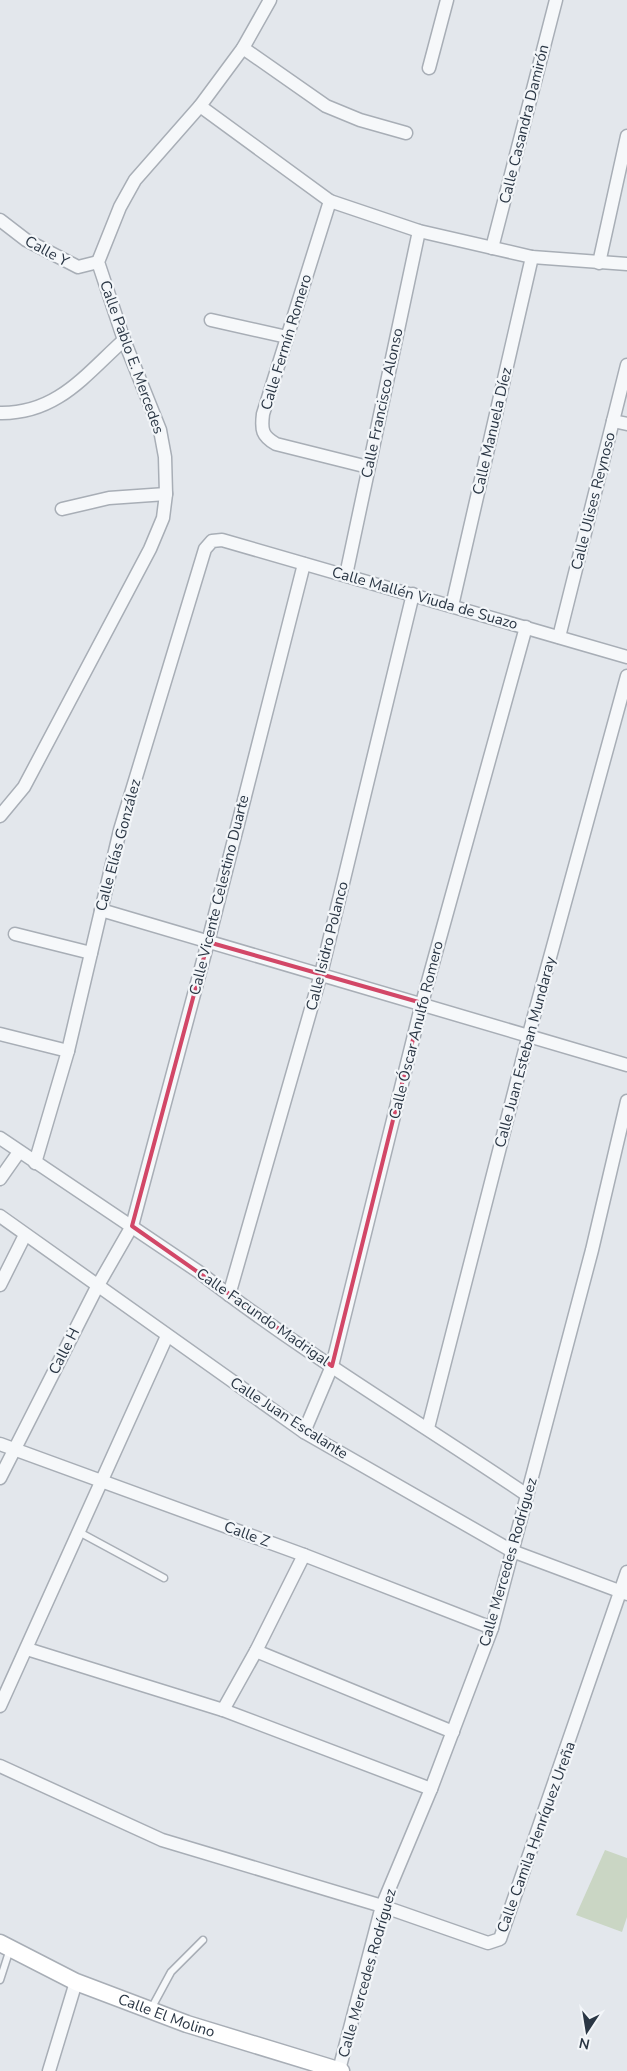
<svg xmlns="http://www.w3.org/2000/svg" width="627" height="2071" font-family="'Nunito Sans',sans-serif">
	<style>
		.green { fill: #cad6c4 }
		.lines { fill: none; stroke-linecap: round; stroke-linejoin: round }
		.lane-casing { stroke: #a8aeb6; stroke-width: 9 }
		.street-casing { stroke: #a8aeb6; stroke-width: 15 }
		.secondary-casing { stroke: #a8aeb6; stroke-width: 19 }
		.lane { stroke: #f6f8fa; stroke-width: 6 }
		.street { stroke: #f6f8fa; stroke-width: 12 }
		.secondary { stroke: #fff; stroke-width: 16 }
		.marked { fill: none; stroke: #d24767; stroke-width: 4; stroke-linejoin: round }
		.labels { text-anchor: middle; stroke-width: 4.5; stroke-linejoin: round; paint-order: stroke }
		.street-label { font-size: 15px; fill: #2a3644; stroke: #f3f6f9 }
	</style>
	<rect width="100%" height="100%" fill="#e3e7ec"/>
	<!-- green -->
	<path class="green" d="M605,1850L627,1858V1917L622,1932L576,1915Z"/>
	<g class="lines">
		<!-- lane casing -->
		<g class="lane-casing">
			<g id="lane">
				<path d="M79,1532L164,1578"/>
				<path d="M0,1980L10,1949"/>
				<path d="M151,2009L171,1972L203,1940"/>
			</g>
		</g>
		<!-- street casing -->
		<g class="street-casing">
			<g id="street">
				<path d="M243,48L326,106L360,120L406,133"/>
				<path d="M429,68L447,0"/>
				<path d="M200,106L330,201L419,231L532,257L627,264"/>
				<path d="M330,201L263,414C261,430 262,436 276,444L368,467"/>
				<path d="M0,220L26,240L78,267L98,262"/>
				<path d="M492,248L556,0"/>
				<path d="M599,263L627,136"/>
				<path d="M211,320L287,337"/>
				<path d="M0,413C57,414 85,375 124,340"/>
				<path d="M613,421L627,424"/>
				<path d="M62,509L109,498L166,494"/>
				<path d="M346,575L419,231"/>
				<path d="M452,606L532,257"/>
				<path d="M559,637L627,365"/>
				<path d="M0,816L24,787L150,549L163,518L166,494L165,457L160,430L124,340L98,262L120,207L135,180L200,106L243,48L270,0"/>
				<path d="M101,910L627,1065"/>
				<path d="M15,934L91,953"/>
				<path d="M0,1034L68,1051"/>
				<path d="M0,1138L199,1272C303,1353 418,1421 527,1495"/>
				<path d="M35,1163L68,1051L120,830L205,549L212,541L222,540L627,657"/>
				<path d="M0,1179L19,1152"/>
				<path d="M0,1216L304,1432L512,1551L627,1594"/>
				<path d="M0,1285L25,1235"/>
				<path d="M229,1295L321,974L413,594"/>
				<path d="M428,1428L529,1034L627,676"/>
				<path d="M304,1432L332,1366L422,1003L526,627"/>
				<path d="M0,1444L304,1555L492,1628"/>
				<path d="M0,1478L97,1287L132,1226L208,942L304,564"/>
				<path d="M27,1649L223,1710L431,1789"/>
				<path d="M256,1651L453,1732"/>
				<path d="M0,1706L167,1336"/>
				<path d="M223,1710L256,1651L304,1555"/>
				<path d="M0,1766L162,1840L382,1906L488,1943L500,1939L627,1572"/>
				<path d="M339,2070L382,1906L431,1789L492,1628L592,1250L627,1101"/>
				<path d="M49,2071L76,1982"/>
			</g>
		</g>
		<!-- secondary casing -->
		<g class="secondary-casing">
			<g id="secondary">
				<path id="s1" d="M0,1943L76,1982L187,2024L341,2071"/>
			</g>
		</g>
		<!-- lane -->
		<use href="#lane" class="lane"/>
		<!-- street -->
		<use href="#street" class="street"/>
		<!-- secondary -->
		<use href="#secondary" class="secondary"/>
	</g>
	<!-- marked area -->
	<path class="marked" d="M208,942L422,1003L332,1366L132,1226Z"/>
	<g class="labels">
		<!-- street labels -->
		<g class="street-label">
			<text transform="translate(524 124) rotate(-76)" y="5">Calle Casandra Damirón</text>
			<text transform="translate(47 251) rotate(29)" y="5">Calle Y</text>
			<text transform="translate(286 342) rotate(-73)" y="5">Calle Fermín Romero</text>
			<text transform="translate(132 357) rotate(70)" y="5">Calle Pablo E. Mercedes</text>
			<text transform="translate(382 403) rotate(-78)" y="5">Calle Francisco Alonso</text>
			<text transform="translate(492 431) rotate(-77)" y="5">Calle Manuela Díez</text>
			<text transform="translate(593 501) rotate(-76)" y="5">Calle Ulises Reynoso</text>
			<text transform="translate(425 598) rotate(16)" y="5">Calle Mallén Viuda de Suazo</text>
			<text transform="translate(118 845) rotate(-75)" y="5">Calle Elías González</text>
			<text transform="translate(219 895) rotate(-76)" y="5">Calle Vicente Celestino Duarte</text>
			<text transform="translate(327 946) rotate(-76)" y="5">Calle Isidro Polanco</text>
			<text transform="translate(416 1030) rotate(-76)" y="5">Calle Óscar Anulfo Romero</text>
			<text transform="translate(525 1052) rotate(-75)" y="5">Calle Juan Esteban Mundaray</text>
			<text transform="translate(263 1317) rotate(35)" y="5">Calle Facundo Madrigal</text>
			<text transform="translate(64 1351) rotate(-63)" y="5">Calle H</text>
			<text transform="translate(289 1418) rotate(33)" y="5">Calle Juan Escalante</text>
			<text transform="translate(247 1534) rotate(20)" y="5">Calle Z</text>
			<text transform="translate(508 1562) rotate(-74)" y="5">Calle Mercedes Rodríguez</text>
			<text transform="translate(536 1837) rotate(-70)" y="5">Calle Camila Henríquez Ureña</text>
			<text transform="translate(367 1973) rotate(-74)" y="5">Calle Mercedes Rodríguez</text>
			<text dy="5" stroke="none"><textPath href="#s1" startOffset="182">Calle El Molino</textPath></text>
		</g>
	</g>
	<!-- north arrow -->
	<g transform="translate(587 2031) rotate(192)" stroke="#f3f6f9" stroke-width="4" paint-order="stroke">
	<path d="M0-4L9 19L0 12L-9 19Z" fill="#2a3644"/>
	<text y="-8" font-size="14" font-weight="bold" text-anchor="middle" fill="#2a3644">N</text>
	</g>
</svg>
